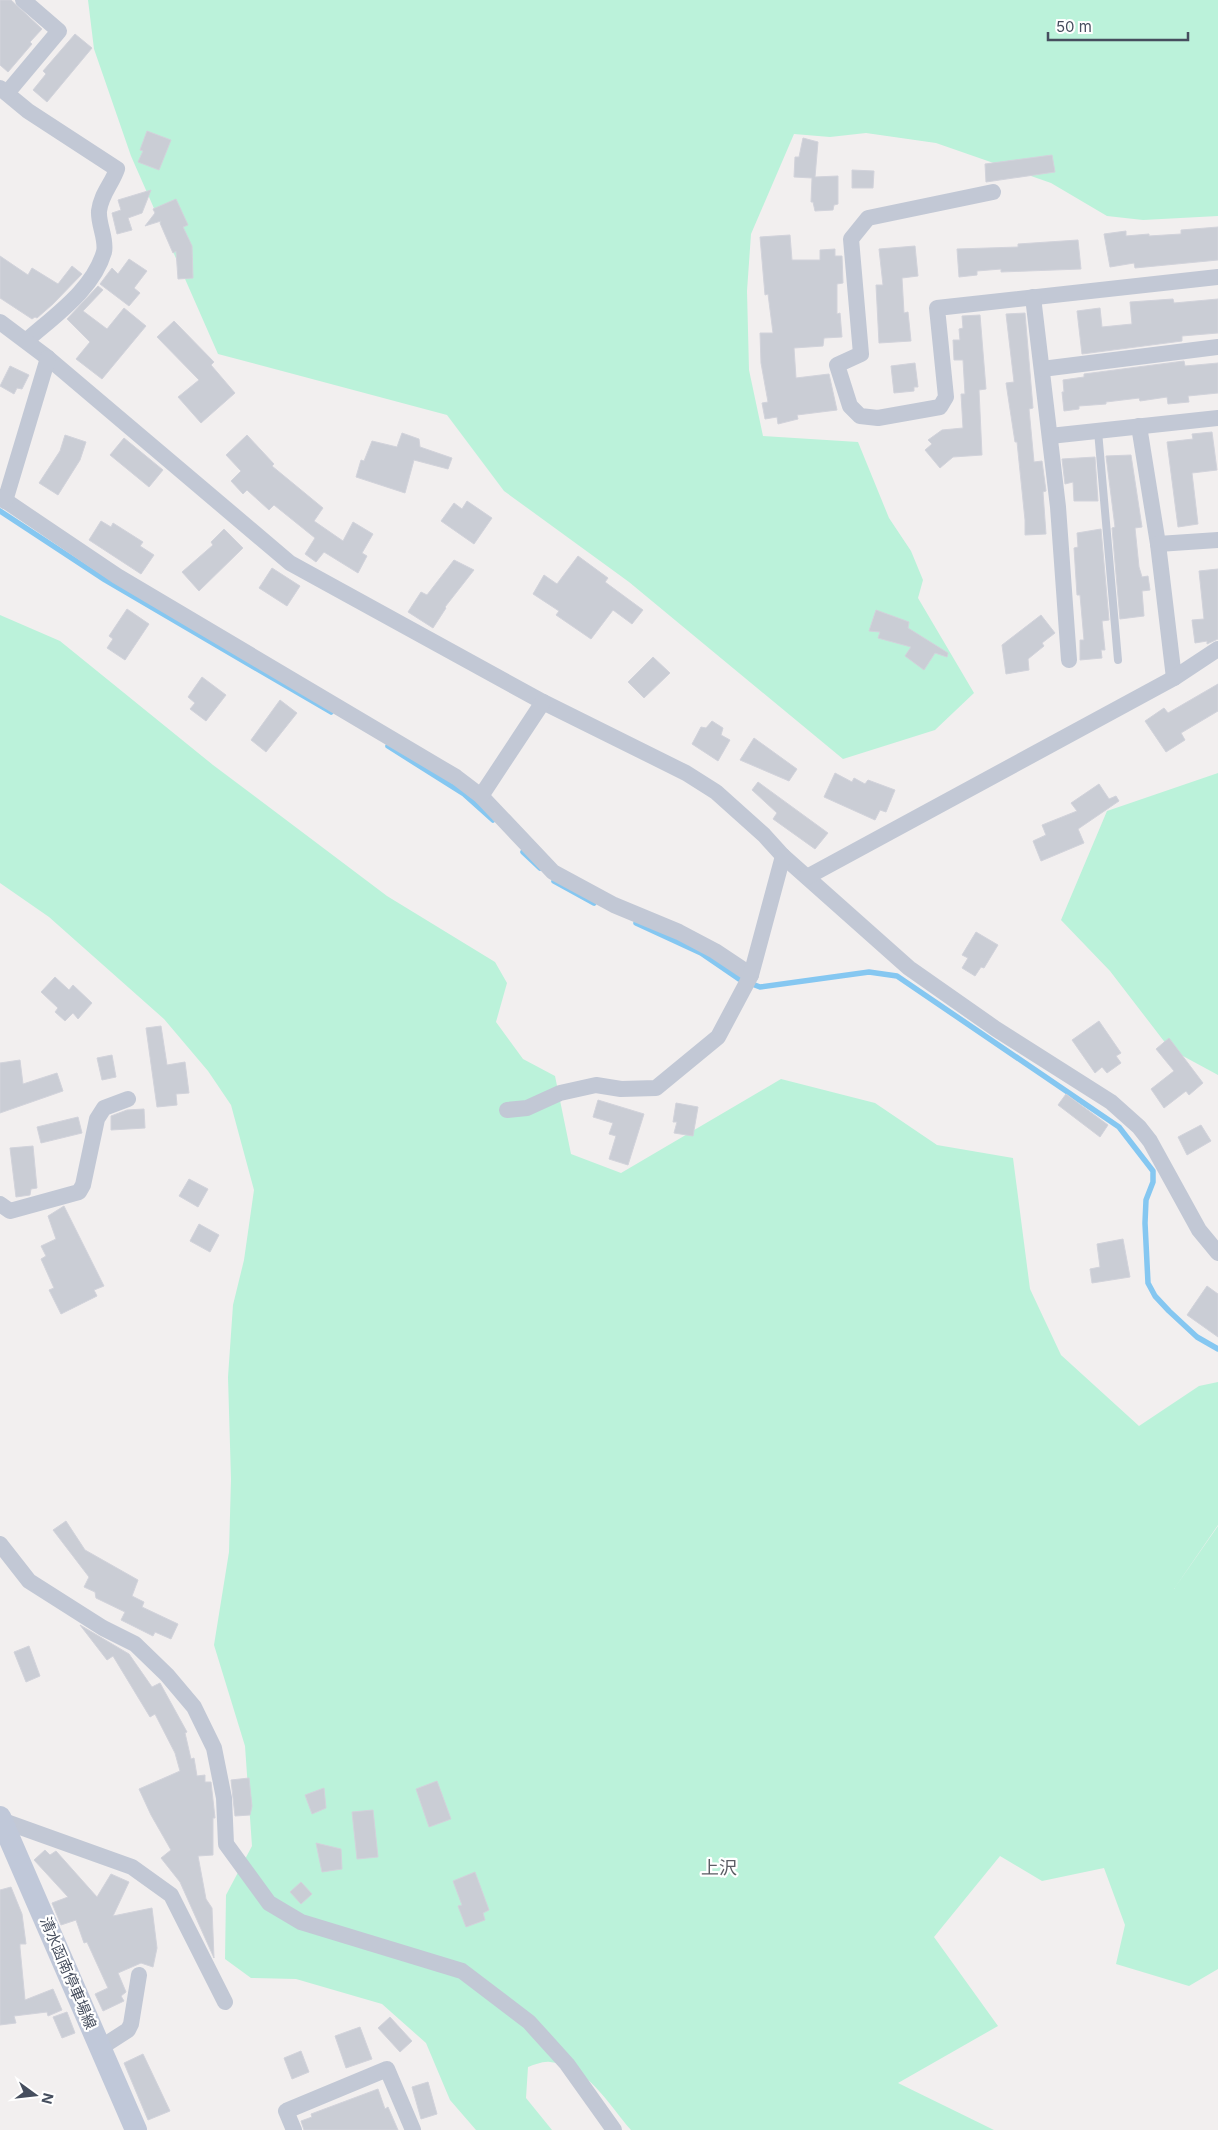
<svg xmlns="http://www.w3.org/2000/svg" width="1218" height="2130" font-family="Inter,'Noto Sans JP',sans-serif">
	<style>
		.green { fill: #bbf2da }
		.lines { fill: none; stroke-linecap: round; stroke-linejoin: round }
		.stream { stroke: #85c7f1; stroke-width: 5.5 }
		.building { fill: #cacdd5; stroke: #d2d3db }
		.lane { stroke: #c2c8d5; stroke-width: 8 }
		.street { stroke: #c2c8d5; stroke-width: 16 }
		.secondary { stroke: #c0c8d9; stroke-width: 22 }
		.labels { text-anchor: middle; stroke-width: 4.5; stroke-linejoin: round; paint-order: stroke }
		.street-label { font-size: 15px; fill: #464e5e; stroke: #fff }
		.quarter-label { font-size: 18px; fill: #5b5d64; stroke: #fff }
	</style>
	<rect width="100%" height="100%" fill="#f2efef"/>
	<!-- green -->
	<g class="green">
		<path d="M88,0H1218V216L1143,220L1107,216L1051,183L936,143L866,133L830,137L794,134L751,234L747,291L749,370L763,436L858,442L889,518L911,551L923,580L918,598L974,693L935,730L843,759L629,582L504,491L447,415L218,354L131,156L94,49Z"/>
		<path d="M0,615L60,641L213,765L387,896L495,962L507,983L496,1022L523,1059L555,1076L571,1154L621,1173L781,1079L875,1103L937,1145L1013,1158L1030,1289L1061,1355L1139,1426L1199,1386L1218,1382V1525L1174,1589L1218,1526V1969L1189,1986L1116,1964L1125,1925L1104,1868L1042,1881L1000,1856L934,1937L998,2026L898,2083L994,2130H631C609,2105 587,2065 550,2062C543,2061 534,2065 528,2067L526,2098L552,2130H476L450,2100L426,2043L382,2004L296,1979L251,1978L225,1959L226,1895L252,1846L245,1746L214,1645L229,1552L231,1479L228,1377L233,1305L244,1260L254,1190L231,1105L208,1071L164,1019L49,917L0,883Z"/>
		<path d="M1218,773V1075L1170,1049L1110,971L1061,920L1107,811Z"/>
	</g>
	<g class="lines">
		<!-- stream -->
		<g class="stream">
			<path d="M0,511L105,580L331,712"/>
			<path d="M388,746L464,794L493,820"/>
			<path d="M523,852L540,868"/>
			<path d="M554,881L594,903"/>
			<path d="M636,923L701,953L739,979L760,987L869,972L897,976L1119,1127L1153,1171V1182L1146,1200L1145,1223L1148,1283L1155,1296L1169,1311L1197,1337L1218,1349"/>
		</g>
	</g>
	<!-- building -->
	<g class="building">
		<path d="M0,0H11L42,29L30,42L32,44L8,72L0,65Z"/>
		<path d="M75,34L92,48L47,102L33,90L46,74L43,71Z"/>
		<path d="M147,131L171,140L159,170L138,162L143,151L140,150Z"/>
		<path d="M803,138L818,142L815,177L838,176V204L834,205L833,210L815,211L813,202H811L812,178L794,177L795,157H799Z"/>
		<path d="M1052,155L1055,172L986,182L985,164Z"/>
		<path d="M852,170L874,171L873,188H852Z"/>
		<path d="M151,190L142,213L128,218L132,230L117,234L112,213L121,210L118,200Z"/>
		<path d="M176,199L188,225L183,227L192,246L193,278L178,279L176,251L173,253L160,223L161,221L145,226L155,213L153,209Z"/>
		<path d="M1218,227V260L1135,268L1134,263L1110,267L1104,234L1126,231V236L1149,234V236L1181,234V230Z"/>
		<path d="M790,235L792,260H820V250L835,249V256H842L843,283L837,284V314L840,313L842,337L824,338L823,346L794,348L796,378L829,374L837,410L797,415L798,419L778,424L777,417L765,419L762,403L768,402L761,363L760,333H773L768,294L765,295L760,237Z"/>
		<path d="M1078,240L1081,269L1001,272V269L977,271V275L959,277L957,249L1018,247V244Z"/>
		<path d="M915,246L918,276L902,278L904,313L908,312L911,341L879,343L876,285H883L879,249Z"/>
		<path d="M0,256L28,275L32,268L58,284L72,266L82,274L53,304L37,318L35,317L32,319L0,298Z"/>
		<path d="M129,259L147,271L134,288L140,293L129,306L100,284L112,268L118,274Z"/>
		<path d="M98,286L103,290L83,311L107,329L124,308L146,326L102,379L76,359L90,342L67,319Z"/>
		<path d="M1173,299L1174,303L1218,299V333L1182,336V341L1082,354L1077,311L1100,308L1102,327L1132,324L1130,302Z"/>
		<path d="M1025,313L1033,408L1029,409L1034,462L1042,461L1046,491L1043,492L1046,534L1025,535V520L1017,442H1015L1006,383L1014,382L1006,314Z"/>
		<path d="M980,315L986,389L979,390L982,455L953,457L940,468L925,450L932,444L928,440L942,430L963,428L961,394H965L963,360H954L953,340H960L959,329L963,328L962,316Z"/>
		<path d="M174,321L214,362L211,365L235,393L201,423L178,397L199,380L157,337Z"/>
		<path d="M1184,361L1185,366L1218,363V393L1188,396L1189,402L1168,404L1167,397L1140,401L1139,398L1106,402V404L1079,406V409L1064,411L1062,392H1064L1063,380L1084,377V374Z"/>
		<path d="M915,363L918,387H914V391L894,393L891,366Z"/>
		<path d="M10,366L29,375L22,389L17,388L14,394L0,386Z"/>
		<path d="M1212,432L1217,470L1192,473L1198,524L1178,527L1167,442L1193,439L1192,434Z"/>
		<path d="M402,433L419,439L420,447L452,458L448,469L414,460L405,493L356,477L361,460L364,461L372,441L397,447Z"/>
		<path d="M65,435L86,442L80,460L58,495L39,483L60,451Z"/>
		<path d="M247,435L274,464L272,466L323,508L314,521L343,541L353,522L373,534L362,553L367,556L358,573L324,552L316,562L305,554L315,538L274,505L269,510L247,490L243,494L231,481L241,471L226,455Z"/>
		<path d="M124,438L163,470L149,487L110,455Z"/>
		<path d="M1131,455L1142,527L1135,528L1139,567L1142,577L1148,576L1150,590L1142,591L1144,616L1120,619L1112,528L1115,527L1106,456Z"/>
		<path d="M1095,457L1098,501H1074L1073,482L1065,484L1062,459Z"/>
		<path d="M467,501L492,518L474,544L441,521L454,503L462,509Z"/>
		<path d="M101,521L111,527L113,523L143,542L140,546L154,555L141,574L89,540Z"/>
		<path d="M224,529L243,548L199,591L182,572L213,545L211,542Z"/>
		<path d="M1101,529L1109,620L1102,621L1105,650H1101L1102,658L1080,660V640H1084L1080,595H1077L1074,548L1078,547L1077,533Z"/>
		<path d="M578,556L608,578L605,582L643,610L632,624L613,610L591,639L556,615L559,611L533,594L544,575L557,584Z"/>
		<path d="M454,560L474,570L445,607L446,608L433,628L408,612L421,592L427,595Z"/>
		<path d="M272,568L300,586L287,606L259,588Z"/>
		<path d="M1218,569V639L1207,644V641L1195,643L1192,620L1204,619L1199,571Z"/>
		<path d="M127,609L149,624L125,660L107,648L113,639L109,636Z"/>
		<path d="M876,610L909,622L908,628L948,653L947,657L935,653L924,670L905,656L911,647L878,638L880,632L869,631Z"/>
		<path d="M1041,615L1055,633L1042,643L1044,646L1028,659L1029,670L1006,674L1002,645Z"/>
		<path d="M653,657L670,673L644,698L628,682Z"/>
		<path d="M202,677L226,695L206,721L190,709L195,703L188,697Z"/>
		<path d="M1218,684V711L1181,733L1185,740L1166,752L1145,721L1164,708L1168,713Z"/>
		<path d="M280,700L297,713L266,752L251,740Z"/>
		<path d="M712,721L723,728L721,735L730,740L718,761L692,744L701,727L706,728Z"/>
		<path d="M754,738L797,769L789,781L740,760Z"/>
		<path d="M835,773L852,782L854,778L865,784L868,780L895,790L886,812L880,810L875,820L824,797Z"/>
		<path d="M758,782L828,833L815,849L773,819L777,813L752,790Z"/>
		<path d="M1099,784L1109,799L1116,796L1119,801L1078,829L1084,843L1041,861L1033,841L1046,835L1042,825L1077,811L1071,803Z"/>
		<path d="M976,932L998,945L984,968L981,967L975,976L962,968L968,958L962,955Z"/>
		<path d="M55,977L69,990L73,985L92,1003L78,1019L73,1013L65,1021L55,1012L58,1008L41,992Z"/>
		<path d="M1099,1021L1121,1053L1116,1056L1121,1063L1107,1073L1102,1067L1095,1073L1072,1040Z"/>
		<path d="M161,1026L167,1065L185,1062L189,1093L176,1094L177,1105L157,1107L146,1028Z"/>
		<path d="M1169,1038L1203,1083L1189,1095L1186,1091L1164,1108L1151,1089L1174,1071L1156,1049Z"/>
		<path d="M112,1055L116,1077L102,1080L97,1058Z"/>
		<path d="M20,1060L23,1084L57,1073L63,1091L0,1113V1063Z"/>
		<path d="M1066,1094L1108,1125L1100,1137L1058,1105Z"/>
		<path d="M598,1100L644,1114L628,1165L609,1159L616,1136L609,1134L613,1123L593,1117Z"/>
		<path d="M676,1103L698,1107L693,1136L674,1133L677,1122H673Z"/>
		<path d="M144,1109L145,1128L111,1130V1116L127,1110Z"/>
		<path d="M78,1117L82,1133L41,1143L37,1127Z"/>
		<path d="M1201,1125L1211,1141L1187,1155L1178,1137Z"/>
		<path d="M33,1146L37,1188L31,1189L30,1195L16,1197L10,1148Z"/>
		<path d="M189,1179L208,1189L198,1207L179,1196Z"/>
		<path d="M64,1206L104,1286L94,1290L97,1296L61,1314L49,1290L54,1288L41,1259L46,1256L41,1246L56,1239L48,1216Z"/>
		<path d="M199,1224L219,1235L210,1252L190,1241Z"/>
		<path d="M1123,1239L1130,1277L1092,1283L1090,1269L1100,1267L1097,1244Z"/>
		<path d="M1207,1286L1218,1294V1337L1187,1315Z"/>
		<path d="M66,1521L85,1550L138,1580L132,1596L144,1602L142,1607L178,1624L171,1639L155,1632L153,1636L121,1620L125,1612L96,1598L95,1592L84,1587L89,1577L53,1530Z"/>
		<path d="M80,1625L129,1654L152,1687L160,1683L187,1732L185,1733L191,1759L194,1758L197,1776L205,1775V1782H211L215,1818H213V1855L198,1856L206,1899L212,1908L214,1958L180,1882L161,1858L171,1850L151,1815L139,1789L180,1771L175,1753L155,1714L150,1717L113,1656L107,1660Z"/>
		<path d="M29,1646L40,1676L26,1682L14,1652Z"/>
		<path d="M249,1778L252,1806L250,1815L235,1816L231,1780Z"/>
		<path d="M437,1781L451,1819L429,1827L416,1789Z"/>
		<path d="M324,1788L326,1808L312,1814L305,1795Z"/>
		<path d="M373,1810L378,1857L357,1859L352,1812Z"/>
		<path d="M316,1843L341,1849L342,1869L322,1872Z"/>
		<path d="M45,1850L50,1855L56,1851L97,1897L111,1874L129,1882L113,1916L152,1908L157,1948L153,1967L141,1963L118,1973L126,1992L121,1996L124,2001L103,2011L95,1994L108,1988L87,1942L84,1943L76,1920L61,1925L52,1903L68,1897L34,1860Z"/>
		<path d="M475,1872L489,1910L483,1913L485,1920L466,1927L458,1906L462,1905L453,1881Z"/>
		<path d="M301,1882L312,1894L301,1904L290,1892Z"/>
		<path d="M11,1887L22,1914L26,1944H20V1948L25,2000L53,1989L62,2010L48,2016L47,2012L14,2016L16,2023L0,2025V1890Z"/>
		<path d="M67,2012L75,2033L62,2038L53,2017Z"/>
		<path d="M390,2017L412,2041L400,2052L378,2028Z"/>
		<path d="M360,2027L372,2059L346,2068L335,2036Z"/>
		<path d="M301,2051L309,2072L292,2079L284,2058Z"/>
		<path d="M143,2054L170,2111L148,2120L124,2063Z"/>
		<path d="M428,2082L437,2114L421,2119L412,2087Z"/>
		<path d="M378,2089L385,2109L388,2107L398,2130H304L301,2121L312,2117L311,2114Z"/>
	</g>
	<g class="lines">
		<!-- lane -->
		<path class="lane" d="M1098,431L1118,660"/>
		<!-- street -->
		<g class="street">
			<path d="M0,88L28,111L117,169C112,184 101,194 99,211C98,224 107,240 104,252C93,290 54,316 26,341"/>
			<path d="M7,93L59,31L23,0"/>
			<path d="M993,192L868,218L851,239L861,354L837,365L850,406L860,416L878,418L940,407L946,397L937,308L1218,277"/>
			<path d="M1033,297L1058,507L1069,660"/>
			<path d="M0,322L48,358L290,563L543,702L686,773L716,792L764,835L783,856L909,968L996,1029L1111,1102L1139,1127L1150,1141L1199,1230L1218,1253"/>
			<path d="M1042,369L1218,347"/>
			<path d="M1139,426L1158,544L1174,678"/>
			<path d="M1050,436L1218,418"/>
			<path d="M0,497L117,576L456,777L481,796L553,872L614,905L679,932L715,951L751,975"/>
			<path d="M5,501L48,358"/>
			<path d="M1158,544L1218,540"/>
			<path d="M481,796L543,702"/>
			<path d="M807,877L1174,678L1218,649"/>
			<path d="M507,1110L527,1108L560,1093L596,1085L621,1089L656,1088L718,1037L751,975L783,856"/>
			<path d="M0,1204L10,1211L79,1192L83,1185L97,1119L104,1108L128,1099"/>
			<path d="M0,1544L29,1581L103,1628L135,1644L167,1675L194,1707L214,1748L224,1798L226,1844L269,1903L301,1922L462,1971L529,2022L567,2064L614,2130"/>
			<path d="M1,1820L132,1867L171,1895L225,2002"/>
			<path d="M100,2048L128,2030L131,2024L139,1975"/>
			<path d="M294,2130L286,2111L387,2069L413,2130"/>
		</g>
		<!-- secondary -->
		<path class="secondary" d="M0,1817L136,2130"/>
	</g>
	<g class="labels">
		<!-- street labels -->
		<g class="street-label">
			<text transform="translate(68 1973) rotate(67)" y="5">清水函南停車場線</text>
		</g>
		<!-- quarter labels -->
		<g class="quarter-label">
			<text x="719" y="1874">上沢</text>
		</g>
	</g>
	<!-- north arrow -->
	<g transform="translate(35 2095) rotate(105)" stroke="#ffffff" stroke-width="4" paint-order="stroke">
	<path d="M0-4L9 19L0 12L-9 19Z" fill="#464e5e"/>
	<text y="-8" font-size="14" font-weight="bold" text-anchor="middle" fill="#464e5e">N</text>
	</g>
	<!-- scale -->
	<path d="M1048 32v8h140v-8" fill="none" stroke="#464e5e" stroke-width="2.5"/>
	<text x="1056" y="32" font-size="15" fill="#464e5e" stroke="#ffffff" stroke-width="4" paint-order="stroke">50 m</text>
</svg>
